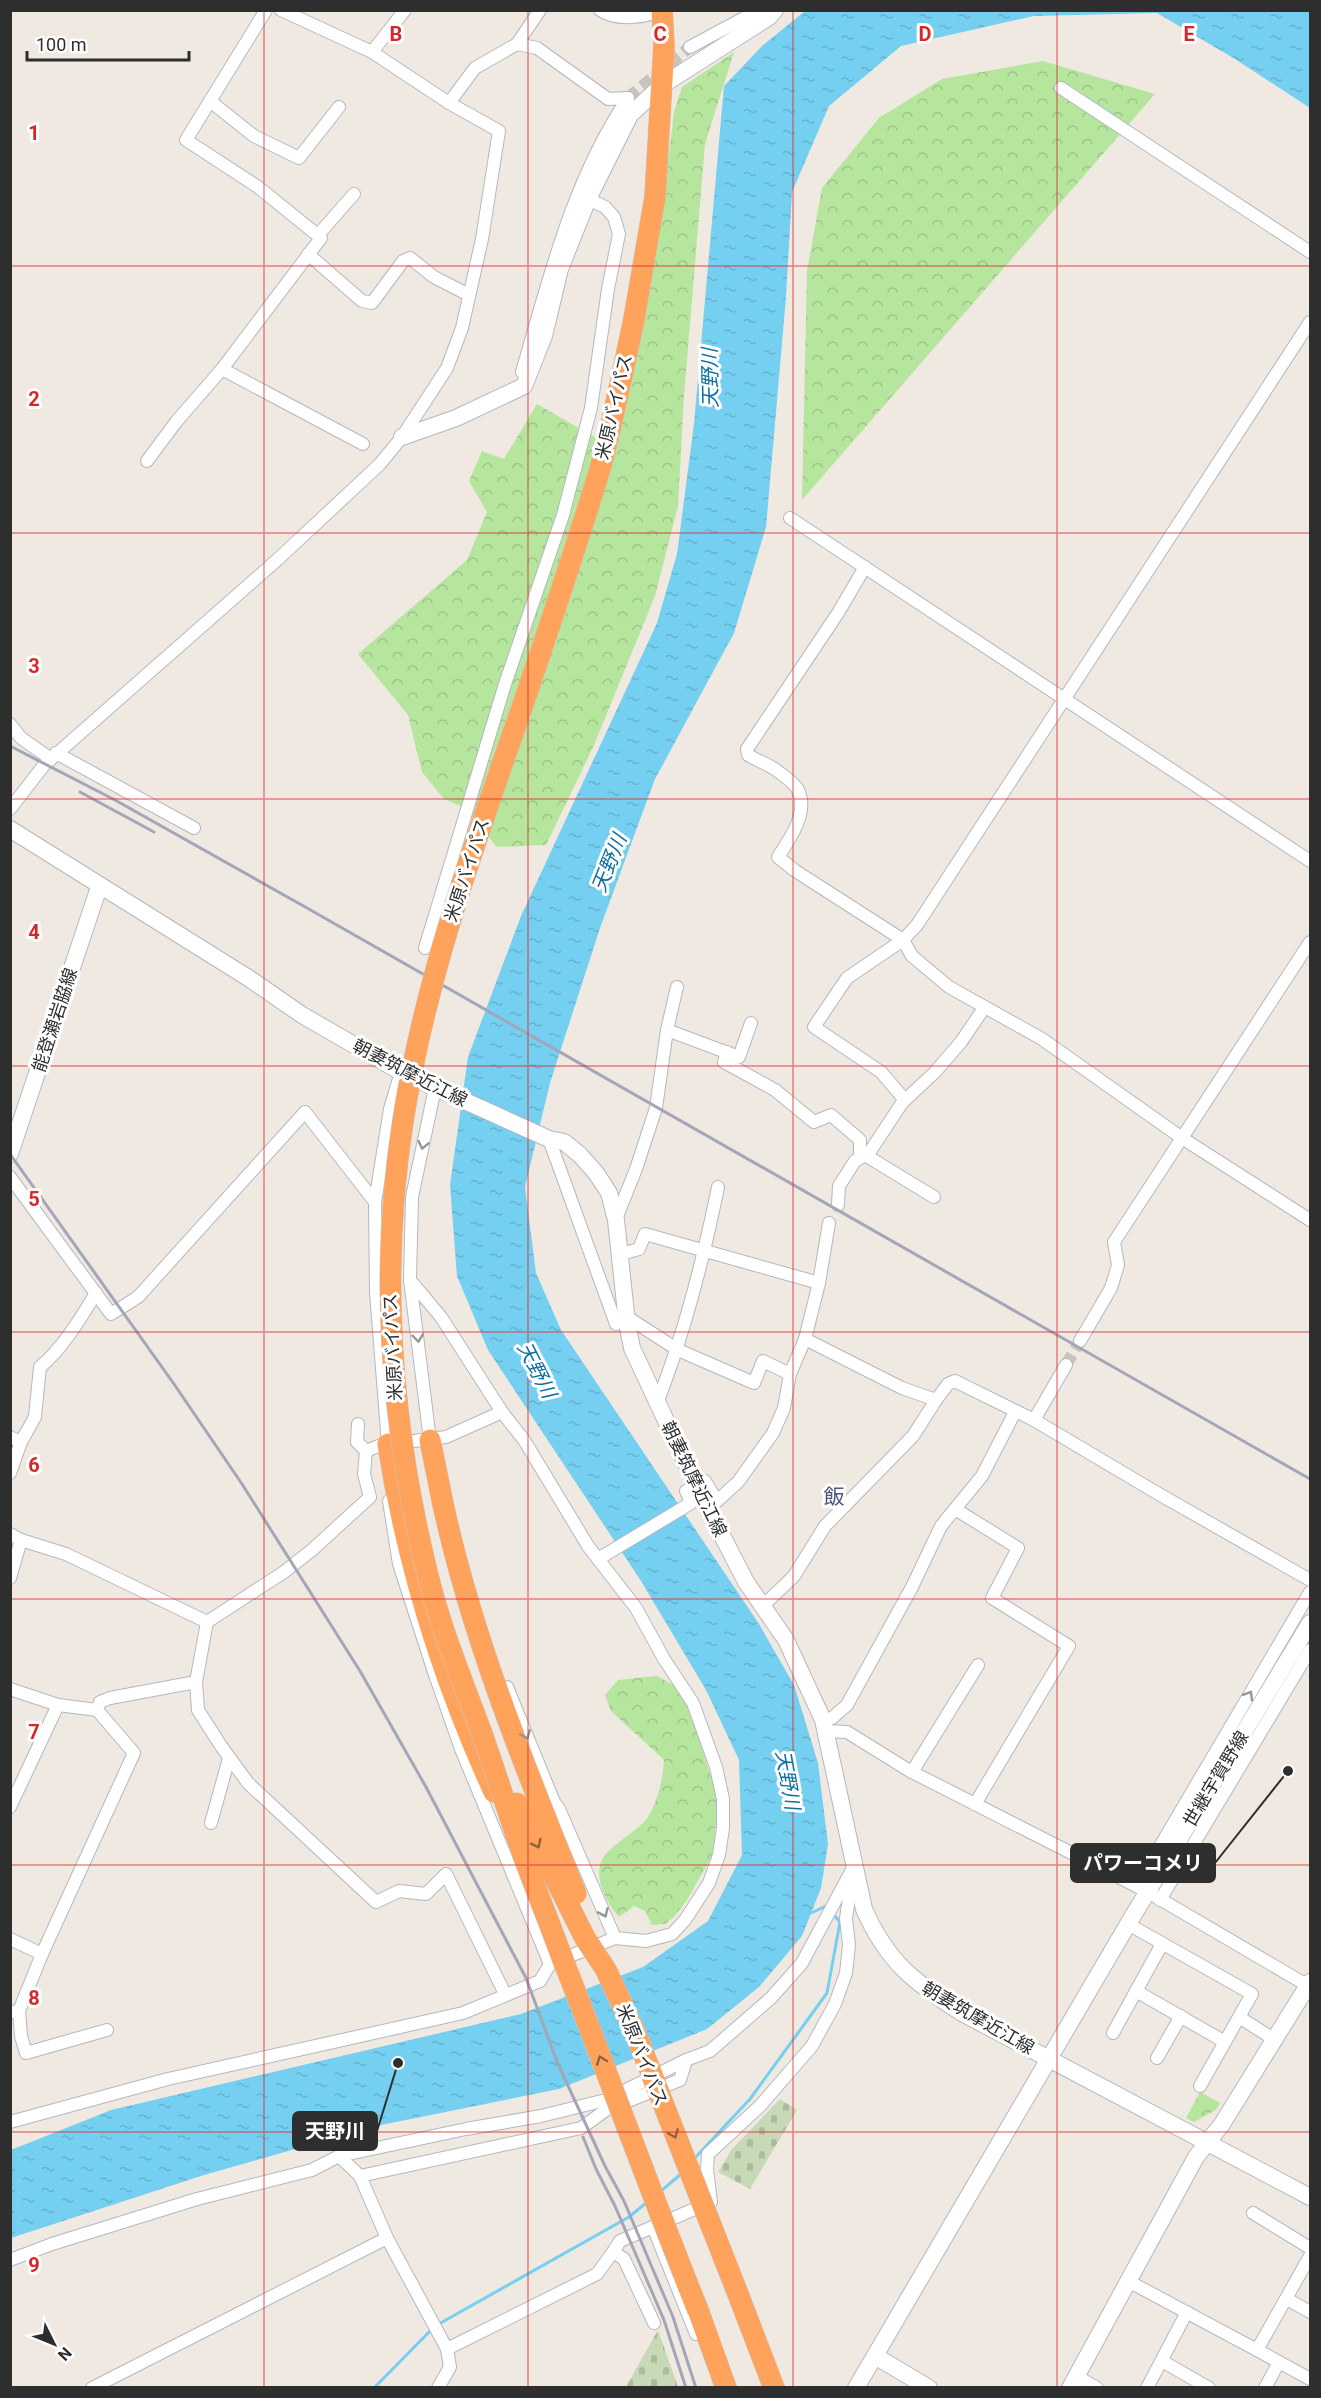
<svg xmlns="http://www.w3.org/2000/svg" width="1321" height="2398" font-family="Roboto,'Noto Sans JP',sans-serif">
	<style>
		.forest { fill: url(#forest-crowns) }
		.cemetery { fill: url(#cemetery-stones) }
		.water { fill: url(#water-ripples) }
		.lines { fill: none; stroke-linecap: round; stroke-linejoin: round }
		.stream { stroke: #75cff0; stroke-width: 3 }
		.street-tunnel { stroke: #c8c4bd; stroke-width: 12; stroke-dasharray: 12 6; stroke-linecap: butt }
		.street-casing { stroke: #b4b7c1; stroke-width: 14 }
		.secondary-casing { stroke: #b4b7c1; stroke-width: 18 }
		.highway-casing { stroke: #c9c9c9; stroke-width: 22 }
		.street { stroke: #fff; stroke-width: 12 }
		.secondary { stroke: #fff; stroke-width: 16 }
		.highway { stroke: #ffa35c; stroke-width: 21 }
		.rail { stroke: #a3a6b8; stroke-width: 3 }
		.highway-bridge-casing { stroke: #c9c9c9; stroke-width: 22; stroke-linecap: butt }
		.highway-bridge { stroke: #ffa35c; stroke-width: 21 }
		.oneway { stroke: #969696 }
		.oneway2 { stroke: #8c6343 }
		.grid { fill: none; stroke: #d62828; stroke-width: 1.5; stroke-opacity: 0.55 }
		.labels { text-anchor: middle; stroke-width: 6; stroke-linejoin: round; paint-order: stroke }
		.street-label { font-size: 18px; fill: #2e2e2e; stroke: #fff }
		.water-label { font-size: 20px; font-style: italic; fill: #0d6fa3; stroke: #fff }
		.quarter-label { font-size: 21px; fill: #4d5680; stroke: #fff }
		.grid-label { font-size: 20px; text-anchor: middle; font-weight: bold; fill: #d62828; stroke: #fff; stroke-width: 6; stroke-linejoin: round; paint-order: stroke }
		.leader { fill: none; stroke: #2e2e2e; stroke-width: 2 }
		.callout-dot { fill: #2e2e2e; stroke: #fff; stroke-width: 2 }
		.callout { fill: #2e2e2e; stroke: #2e2e2e; stroke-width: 2 }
		.callout-label { font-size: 20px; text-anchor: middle; font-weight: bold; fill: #fff }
	</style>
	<defs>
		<pattern id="forest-crowns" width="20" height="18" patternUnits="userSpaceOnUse" patternTransform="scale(1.5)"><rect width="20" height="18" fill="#b6e59e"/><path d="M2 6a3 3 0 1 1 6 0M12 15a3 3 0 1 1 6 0" fill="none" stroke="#9dc588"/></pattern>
		<pattern id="cemetery-stones" width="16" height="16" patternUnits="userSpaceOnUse" patternTransform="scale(1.5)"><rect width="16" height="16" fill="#c8d9b8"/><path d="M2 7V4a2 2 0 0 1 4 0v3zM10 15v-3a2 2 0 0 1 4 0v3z" fill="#acbb9e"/></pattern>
		<pattern id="water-ripples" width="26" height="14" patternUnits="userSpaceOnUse" patternTransform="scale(1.5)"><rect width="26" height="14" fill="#75cff0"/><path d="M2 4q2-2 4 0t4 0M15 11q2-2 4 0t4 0" fill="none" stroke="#66b2ce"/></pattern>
	</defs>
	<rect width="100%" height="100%" fill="#efe9e1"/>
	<!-- forest -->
	<g class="forest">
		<path d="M734,52L705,144L684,396L678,506L655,596L594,745L546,845L497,847L463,807L444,799L422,772L408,715L358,654L467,560L487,512L469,481L482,451L504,459L537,404L610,446L661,220L674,112L682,87Z"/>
		<path d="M1043,61L1155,94L802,500L807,271L822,188L879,118L942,79Z"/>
		<path d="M657,1676L675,1686L689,1707L716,1793L717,1816L712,1856L687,1900L674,1917L665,1924L652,1925L645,1911L634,1906L619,1917C607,1903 592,1877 603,1858C609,1847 635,1832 645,1821C657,1806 663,1779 664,1760L611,1711L605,1695L618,1680Z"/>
		<path d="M1200,2092L1220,2103L1216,2110L1194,2122L1186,2118Z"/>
	</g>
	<!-- cemetery -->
	<g class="cemetery">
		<path d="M780,2099L797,2110L750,2189L718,2172L732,2149Z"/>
		<path d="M658,2330L678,2387H626Z"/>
	</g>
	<!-- water -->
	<path class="water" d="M805,11H1310V108L1235,59L1157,13L1034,16L901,46L829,106L792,192L786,297L766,527L734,633L655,779L600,928L550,1083L525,1187L536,1273L561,1330L759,1624L794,1685L818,1763L828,1844L821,1888L802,1936L759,1987L707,2029L559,2089L376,2126L204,2175L11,2238V2150L111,2110L521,2014L643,1967L708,1921L742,1855L739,1760L706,1690L641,1581L488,1350L457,1276L450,1185L468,1057L521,916L657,623L677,554L694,424L724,86L762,46Z"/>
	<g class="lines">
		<!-- stream -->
		<g class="stream">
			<path d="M807,1911L811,1913L826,1906L828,1908"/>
			<path d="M693,2160L750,2099L827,1993L840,1922L832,1913"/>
			<path d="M661,2191L681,2174"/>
			<path d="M437,2325L629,2217L646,2203"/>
			<path d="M374,2388L432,2329"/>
		</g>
		<!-- street-tunnel -->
		<g class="street-tunnel">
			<path d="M628,98L690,47"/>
			<path d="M1066,1365L1080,1341"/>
		</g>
		<!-- street casing -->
		<g class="street-casing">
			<g id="street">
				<path d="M600,10C615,21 645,18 661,10"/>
				<path d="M517,44L537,48L608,99L628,98"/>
				<path d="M690,47L759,10"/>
				<path d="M372,52L405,10"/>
				<path d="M1061,88L1310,252"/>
				<path d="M210,101L254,136L299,158L339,107"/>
				<path d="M449,103L475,68L517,44L540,10"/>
				<path d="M318,235L354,194"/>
				<path d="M308,254L362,301L372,303L403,261L410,258L434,277L469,295"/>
				<path d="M222,369L363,444"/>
				<path d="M522,372C549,279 573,179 628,98"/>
				<path d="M147,461L176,422L222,369L321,238L258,187L186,140L266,10"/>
				<path d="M790,518L1310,861"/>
				<path d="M865,567L838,613L747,749L748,755C756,760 765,763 773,768C780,773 794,782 798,790C809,812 790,839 778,857L794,870L903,940L912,956L949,987L1042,1039L1182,1138L1310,1220"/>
				<path d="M10,724L21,738L51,759"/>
				<path d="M56,753L194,828"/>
				<path d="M10,809L44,765L277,560L380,464L402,437L447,368L462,328L482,239L499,131L449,103L372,52L281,10"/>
				<path d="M425,948L505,684L563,515L591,408L608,289L619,234L614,217L605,207L588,199"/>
				<path d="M667,1030L739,1057L751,1023"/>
				<path d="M727,1052L724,1062L775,1090L814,1122L831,1115L860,1140V1158"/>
				<path d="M905,1100L881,1072L814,1027L847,978L903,940L917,925L1310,322"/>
				<path d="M549,1139L616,1324L627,1317L678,1350L754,1383L763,1361L790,1374"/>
				<path d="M865,1155L934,1197"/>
				<path d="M10,1177L111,1314L138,1297L305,1112L375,1202"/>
				<path d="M838,1205L839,1186L855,1161L869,1153L902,1103L935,1072L961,1042L984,1008"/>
				<path d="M616,1219L636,1169L656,1108L667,1030L677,987"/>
				<path d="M618,1255L639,1249L645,1234L819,1283"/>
				<path d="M805,1339L819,1283L829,1223"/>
				<path d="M1080,1341L1111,1288L1118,1265L1114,1242L1310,942"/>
				<path d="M657,1403C685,1332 703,1261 718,1187"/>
				<path d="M1034,1420L1066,1365"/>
				<path d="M358,1424L357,1442L366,1451L364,1474L370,1497L312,1550L284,1572L207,1622L196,1682L198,1710L221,1746L248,1783L376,1902L399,1891L426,1894L446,1874L505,1994"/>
				<path d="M10,1437L21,1442L35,1417L40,1367C63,1348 80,1319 96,1293"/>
				<path d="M430,1440L410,1280L412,1197L435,1088"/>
				<path d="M388,1444L376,1292L375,1202L390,1109L401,1072"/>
				<path d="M366,1451L381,1445L446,1437L502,1412"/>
				<path d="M10,1473L21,1442"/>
				<path d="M389,1501L399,1564L434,1672L461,1749L550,1964"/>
				<path d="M955,1509L1018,1548L992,1598L1069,1646L975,1804"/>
				<path d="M10,1534L21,1540L10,1578"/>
				<path d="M21,1540L66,1554L207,1622"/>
				<path d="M598,1559L691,1503L686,1491L705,1481L717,1501L738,1482L773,1433L784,1408L790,1374L805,1339L902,1388L936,1400L948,1384L955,1381L1034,1420L1157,1493L1310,1580"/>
				<path d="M763,1606L794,1576L825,1526L913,1436L936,1400"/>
				<path d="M507,1687L554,1802L559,1809L615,1938"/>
				<path d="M10,1689L58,1705L97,1710L134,1753L42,1954L10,1939"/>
				<path d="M97,1710L100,1702L110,1698L196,1682"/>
				<path d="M823,1720L832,1718L847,1705L912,1587L941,1526L982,1476L1015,1412"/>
				<path d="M827,1731L847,1732L910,1771L1148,1892L1310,1987"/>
				<path d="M912,1772L978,1665"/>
				<path d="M10,1807L58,1705"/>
				<path d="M211,1823L229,1758"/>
				<path d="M1137,1886V1866L1159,1848L1310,1592"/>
				<path d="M1160,1900L1310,1650"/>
				<path d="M1128,1924L1252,1994L1200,2086"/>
				<path d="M1136,1991L1225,2042"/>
				<path d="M19,2011L21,2036L26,2053L107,2030"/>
				<path d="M13,2012L19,2011L42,1954"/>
				<path d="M1239,2017L1275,2040"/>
				<path d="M1113,2033L1162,1944"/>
				<path d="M1157,2058L1181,2016"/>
				<path d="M10,2122L168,2079L463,2013L540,1981L550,1964L615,1938L646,1941L672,1934L685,1920L709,1883L719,1855L723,1828V1799L716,1767L693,1703L664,1659L636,1608L588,1546L524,1440L502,1412L441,1317L410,1280"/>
				<path d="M339,2156L360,2176L387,2238L447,2349L450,2367L438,2388"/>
				<path d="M360,2176L581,2128L606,2110L680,2080L686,2060"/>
				<path d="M1253,2213L1310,2248"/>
				<path d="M653,2227L696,2334"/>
				<path d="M10,2260L52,2244L197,2199L312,2170L339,2156L466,2129L541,2116L606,2100L686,2060L710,2051L771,1998L802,1963L854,1866"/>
				<path d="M1128,2281L1257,2350L1310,2256"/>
				<path d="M1287,2299L1310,2312"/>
				<path d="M654,2323L624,2259L613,2252L620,2241L711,2202L707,2169L708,2154L760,2106L792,2069L812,2046L835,2004L846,1973L849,1945L846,1918L852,1880"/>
				<path d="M447,2349L597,2274L613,2252"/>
				<path d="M1257,2350L1310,2379"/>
				<path d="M1162,2361L1209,2388"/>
				<path d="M1076,2376L1097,2388"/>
				<path d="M92,2388L387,2238"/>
				<path d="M1147,2388L1187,2312"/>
				<path d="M1265,2388L1279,2362"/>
			</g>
		</g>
		<!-- secondary casing -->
		<g class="secondary-casing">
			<g id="secondary">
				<path d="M402,437L456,418L524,386L544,336L560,269L588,199L630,115L661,86L769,17L775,10"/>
				<path d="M10,829L250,979L302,1015L401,1072L549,1139L564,1142L580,1155L596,1173L609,1193L616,1220L627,1323L632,1348L696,1485L746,1582L786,1640L823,1720L864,1909C887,1962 914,1982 962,2013L1310,2197"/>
				<path d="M10,1154L99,887"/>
				<path d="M875,2356L929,2388"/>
				<path d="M856,2388L1128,1924L1310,1623"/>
				<path d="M1070,2388L1196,2157L1222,2124L1310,1982"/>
			</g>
		</g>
		<!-- highway casing -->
		<g class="highway-casing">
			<g id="highway">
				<path d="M634,319L655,197L664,46L662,10"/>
				<path d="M430,1440L443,1504"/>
				<path d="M388,1444C407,1565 443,1681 494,1792"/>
				<path d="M738,2294L774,2388"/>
				<path d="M698,2310L726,2388"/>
			</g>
		</g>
		<!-- street -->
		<use href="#street" class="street"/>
		<!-- secondary -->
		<use href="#secondary" class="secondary"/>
		<!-- highway -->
		<use href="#highway" class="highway"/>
		<!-- rail -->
		<g class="rail">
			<path d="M10,746L115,800L307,908L1310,1479"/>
			<path d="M80,792L154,832"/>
			<path d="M10,1154L174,1384L242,1484L360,1671L426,1787L526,1978L558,2064L605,2166L624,2201L673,2317L696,2388"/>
			<path d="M583,2137L596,2169L615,2206L664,2320L686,2388"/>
		</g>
		<!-- highway-bridge casing -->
		<g class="highway-bridge-casing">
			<g id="highway-bridge">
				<path d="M634,319C623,370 613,422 599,472C577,545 552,618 528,690C479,832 426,972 403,1121C379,1273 391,1427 428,1576C441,1630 463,1682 482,1734C496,1773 508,1813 522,1852C535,1888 550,1924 563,1960C609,2076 651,2194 698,2310"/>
				<path d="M443,1504C472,1638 525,1767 576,1894"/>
				<path d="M517,1803L585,1938L606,1970L635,2032L738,2294"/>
			</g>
		</g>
		<!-- highway-bridge -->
		<use href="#highway-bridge" class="highway-bridge"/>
	</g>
	<!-- one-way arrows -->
	<defs><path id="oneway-chevron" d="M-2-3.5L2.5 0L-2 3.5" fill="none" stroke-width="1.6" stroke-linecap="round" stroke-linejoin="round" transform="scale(1.5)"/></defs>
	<g class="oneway">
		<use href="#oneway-chevron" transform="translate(423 1145) rotate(102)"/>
		<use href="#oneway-chevron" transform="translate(418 1338) rotate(83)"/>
		<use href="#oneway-chevron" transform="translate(1249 1695) rotate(-59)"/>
		<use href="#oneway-chevron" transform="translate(526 1735) rotate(68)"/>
		<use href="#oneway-chevron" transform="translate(604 1913) rotate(66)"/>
	</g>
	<g class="oneway2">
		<use href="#oneway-chevron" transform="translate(537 1844) rotate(63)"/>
		<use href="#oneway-chevron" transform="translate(601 2060) rotate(-111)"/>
		<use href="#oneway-chevron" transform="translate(674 2134) rotate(67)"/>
	</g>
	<!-- grid -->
	<path class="grid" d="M264,10V2388M528,10V2388M793,10V2388M1057,10V2388M10,266H1310M10,533H1310M10,799H1310M10,1066H1310M10,1332H1310M10,1599H1310M10,1865H1310M10,2132H1310"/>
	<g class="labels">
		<!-- street labels -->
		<g class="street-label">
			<text transform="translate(614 407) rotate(-77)" y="6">米原バイパス</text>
			<text transform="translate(467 870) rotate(-72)" y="6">米原バイパス</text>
			<text transform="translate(55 1020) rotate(-72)" y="6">能登瀬岩脇線</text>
			<text transform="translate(410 1073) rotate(27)" y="6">朝妻筑摩近江線</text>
			<text transform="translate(393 1347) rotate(-93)" y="6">米原バイパス</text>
			<text transform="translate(694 1479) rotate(64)" y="6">朝妻筑摩近江線</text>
			<text transform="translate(1216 1779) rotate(-59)" y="6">世継宇賀野線</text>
			<text transform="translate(978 2018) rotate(30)" y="6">朝妻筑摩近江線</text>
			<text transform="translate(642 2055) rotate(68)" y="6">米原バイパス</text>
		</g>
		<!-- water labels -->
		<g class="water-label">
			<text transform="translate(710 378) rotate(-91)" y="7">天野川</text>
			<text transform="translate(609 863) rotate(-68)" y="7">天野川</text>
			<text transform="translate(537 1370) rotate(63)" y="7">天野川</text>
			<text transform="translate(788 1780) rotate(80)" y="7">天野川</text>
		</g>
		<!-- quarter labels -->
		<g class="quarter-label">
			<text x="834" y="1504">飯</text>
		</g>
	</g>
	<g class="grid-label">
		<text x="396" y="41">B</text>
		<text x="660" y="41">C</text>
		<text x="925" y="41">D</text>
		<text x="1189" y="41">E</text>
		<text x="34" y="140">1</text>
		<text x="34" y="406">2</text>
		<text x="34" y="673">3</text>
		<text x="34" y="939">4</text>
		<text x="34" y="1206">5</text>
		<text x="34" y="1472">6</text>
		<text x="34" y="1739">7</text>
		<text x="34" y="2005">8</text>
		<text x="34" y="2272">9</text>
	</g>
	<!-- callouts -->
	<path class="leader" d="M1288 1771L1215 1863M398 2063L377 2131"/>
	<g class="callout-dot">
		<circle cx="1288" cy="1771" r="6"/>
		<circle cx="398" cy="2063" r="6"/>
	</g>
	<g class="callout">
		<rect x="1071" y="1844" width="144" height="38" rx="6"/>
		<rect x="293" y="2112" width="84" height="38" rx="6"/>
	</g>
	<g class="callout-label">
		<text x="1143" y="1870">パワーコメリ</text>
		<text x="335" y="2138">天野川</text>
	</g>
	<!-- border -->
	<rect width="1321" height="2398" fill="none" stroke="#2e2e2e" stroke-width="24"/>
	<!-- north arrow -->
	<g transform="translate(54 2344) rotate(133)" stroke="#ffffff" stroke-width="4.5" paint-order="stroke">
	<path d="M0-4.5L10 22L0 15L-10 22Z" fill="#2e2e2e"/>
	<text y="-9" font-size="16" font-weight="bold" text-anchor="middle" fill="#2e2e2e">N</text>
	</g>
	<!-- scale -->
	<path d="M27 51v9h162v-9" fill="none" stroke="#2e2e2e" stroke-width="3"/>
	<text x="36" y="51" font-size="18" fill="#2e2e2e" stroke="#ffffff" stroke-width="4.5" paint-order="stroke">100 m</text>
</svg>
